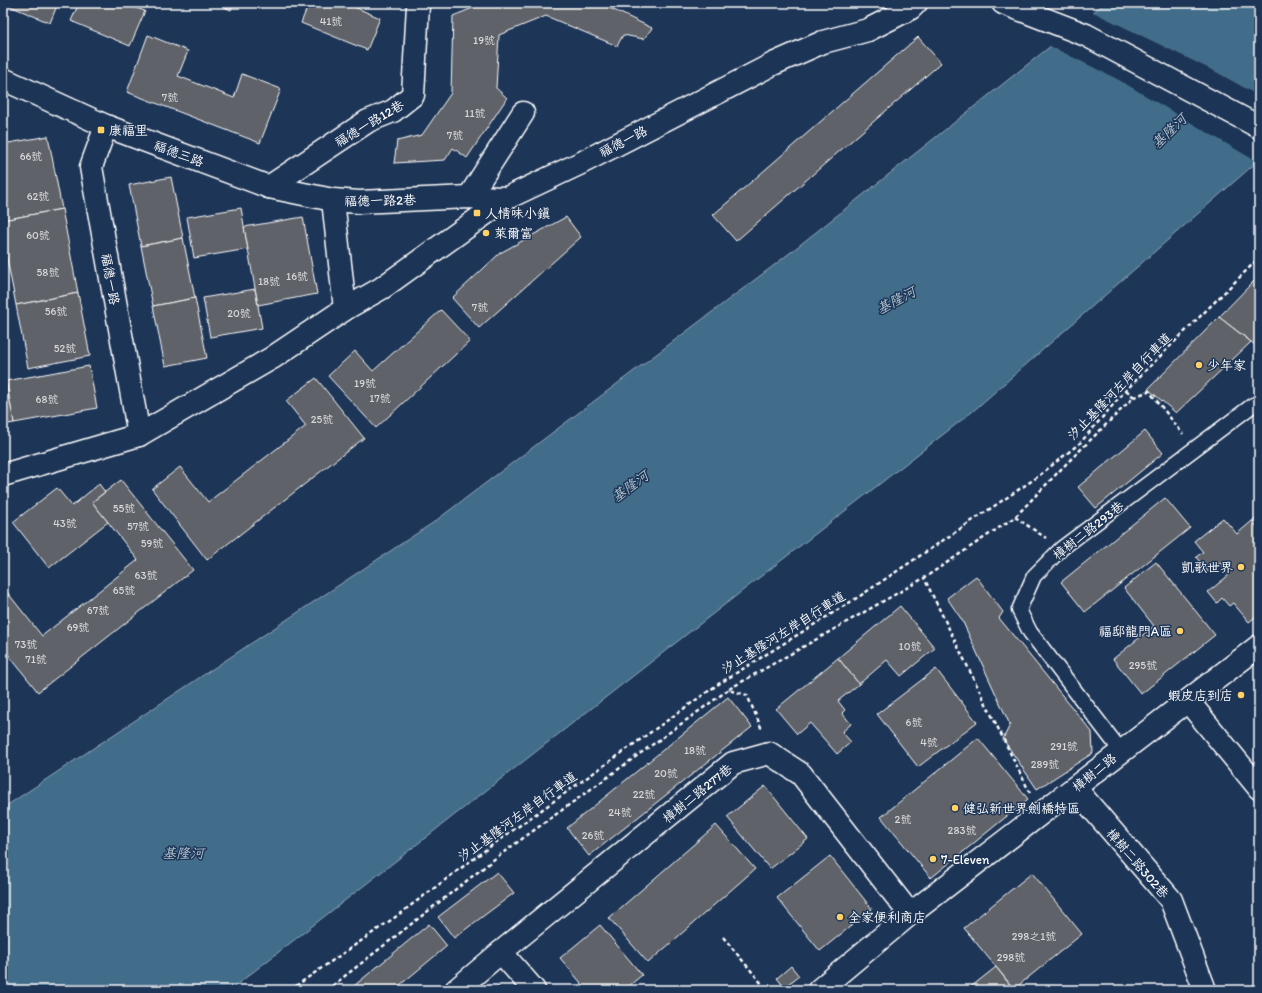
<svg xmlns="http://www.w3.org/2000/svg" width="1262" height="993" font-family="Itim,'LXGW WenKai TC',sans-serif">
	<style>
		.water { fill: #436d8a; stroke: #8ea7b9 }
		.pier { fill: #1d3557 }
		.building { fill: #5e6268; stroke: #fff }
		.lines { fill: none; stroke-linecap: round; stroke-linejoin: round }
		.service-casing { stroke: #fff; stroke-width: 17 }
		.minor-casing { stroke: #fff; stroke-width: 25 }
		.tertiary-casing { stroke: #fff; stroke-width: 25 }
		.motorway-casing { stroke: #fff; stroke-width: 25 }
		.path { stroke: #fff; stroke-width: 2.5; stroke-dasharray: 4 3; stroke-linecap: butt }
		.service { stroke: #1d3557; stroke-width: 14 }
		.minor { stroke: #1d3557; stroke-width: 22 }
		.tertiary { stroke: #1d3557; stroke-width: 22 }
		.motorway { stroke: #1d3557; stroke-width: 22 }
		.poi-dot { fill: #ffd166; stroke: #1d3557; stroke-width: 1.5 }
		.labels { text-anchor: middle; stroke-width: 3; stroke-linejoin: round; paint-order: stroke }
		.number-label { font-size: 11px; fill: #d7d8d9 }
		.street-label { font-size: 13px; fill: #fff; stroke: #1d3557 }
		.poi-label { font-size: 13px; fill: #fff; stroke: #1d3557; text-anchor: start }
		.water-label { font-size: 14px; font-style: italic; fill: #b4c5d0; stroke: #1d3557 }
	</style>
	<rect width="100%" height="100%" fill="#1d3557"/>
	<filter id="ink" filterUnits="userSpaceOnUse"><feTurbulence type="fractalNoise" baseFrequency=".025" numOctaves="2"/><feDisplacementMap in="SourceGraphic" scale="8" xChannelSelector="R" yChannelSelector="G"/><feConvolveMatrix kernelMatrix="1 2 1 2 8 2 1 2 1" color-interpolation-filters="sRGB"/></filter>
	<g filter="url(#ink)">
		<!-- water -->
		<path class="water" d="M1105,3H1259V160L972,412L230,990H3V808L434,522L777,263Z"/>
		<!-- pier -->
		<path class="pier" d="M1091,11L1218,73L1259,96V163L1119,80L1048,45Z"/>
		<!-- building -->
		<g class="building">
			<path d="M3,3H58L50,23Z"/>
			<path d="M79,3H121L145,11L130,46L71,21Z"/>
			<path d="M215,3H234L231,10Z"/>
			<path d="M309,3H345L380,18L367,50L301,23Z"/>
			<path d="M485,3H599L652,28L644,39L623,35L617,46L546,16L499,35L496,88L507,98L467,158L453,148L445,160L394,163L397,141L422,135L451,93L453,16Z"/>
			<path d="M148,35L188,51L178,76L234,98L242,74L281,89L260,143L127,92Z"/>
			<path d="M918,37L941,63L736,241L713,215Z"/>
			<path d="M48,136L62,209L3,220V144Z"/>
			<path d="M171,177L183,238L141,246L129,185Z"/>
			<path d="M241,208L248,249L194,258L187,217Z"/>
			<path d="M62,209L78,293L16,305L3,238V220Z"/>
			<path d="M303,217L317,294L258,305L244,227Z"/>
			<path d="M566,217L581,237L479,328L452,298L500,253Z"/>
			<path d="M183,238L195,298L153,306L141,246Z"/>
			<path d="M1254,281L1259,284V348L1219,317Z"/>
			<path d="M255,289L262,328L210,337L203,298Z"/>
			<path d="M78,293L90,356L28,368L16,305Z"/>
			<path d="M195,298L207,358L165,366L153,306Z"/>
			<path d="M441,310L470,341L376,428L328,376L355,351L373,371Z"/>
			<path d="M1219,317L1251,342L1176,413L1148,389Z"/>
			<path d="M89,366L97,408L14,423L6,381Z"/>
			<path d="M316,378L364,438L207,560L152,489L180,467L208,502L306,426L286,401Z"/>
			<path d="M6,381L14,423L3,425V382Z"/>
			<path d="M1145,431L1163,453L1096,508L1078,487Z"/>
			<path d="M121,480L193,570L38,692L3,648V587L42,636L138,560L92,502Z"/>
			<path d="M99,484L105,492L92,502L108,522L49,568L13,522L57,488L72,506Z"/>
			<path d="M1165,498L1190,528L1085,612L1061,582Z"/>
			<path d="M1259,515V529L1252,521Z"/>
			<path d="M1223,518L1237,534L1252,521L1259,529V614L1249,622L1233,603L1229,606L1222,598L1217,603L1208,592L1229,575L1220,563L1208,572L1196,557L1203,552L1194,541Z"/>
			<path d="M1156,562L1215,635L1141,694L1113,659L1154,626L1124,588Z"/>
			<path d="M976,576L1003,612L999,618L1092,732L1093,753L1037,789L1003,739L1010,725L962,620L947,598Z"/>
			<path d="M900,606L935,648L901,676L887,660L859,684L838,658Z"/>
			<path d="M838,658L859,684L838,701L845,710L842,713L851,724L842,732L851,742L837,754L810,723L797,734L776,709Z"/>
			<path d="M936,669L977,722L918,767L877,714Z"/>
			<path d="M728,697L752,727L589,856L567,828Z"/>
			<path d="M978,738L1028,799L931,878L881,817Z"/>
			<path d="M765,786L808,839L770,869L727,817Z"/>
			<path d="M716,825L755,869L648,963L609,918Z"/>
			<path d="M830,856L872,909L820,951L777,898Z"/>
			<path d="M497,872L514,893L454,938L438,917Z"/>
			<path d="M1032,873L1082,934L1014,989L964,928Z"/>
			<path d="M429,924L447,946L394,990H349Z"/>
			<path d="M600,925L642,975L624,990H587L560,958Z"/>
			<path d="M791,966L799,976L784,987L777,978Z"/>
			<path d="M996,967L1014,990H967Z"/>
			<path d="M668,985L673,990H662Z"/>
			<path d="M498,986L502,990H494Z"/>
			<path d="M1259,986V990H1249Z"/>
		</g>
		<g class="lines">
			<!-- service casing -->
			<g class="service-casing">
				<path id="service" d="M1121,751L1030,632L1019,610L1034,576L1062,548L1253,405L1259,403"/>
			</g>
			<!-- minor casing -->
			<g class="minor-casing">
				<g id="minor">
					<path d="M106,126L91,167L139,435"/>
					<path d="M269,187L368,121L393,111L413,95L418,5"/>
					<path d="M269,187L333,200L359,202L469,197L507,198"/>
					<path d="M469,197L523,113"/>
					<path d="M333,200L345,309"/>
					<path d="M1188,701L1259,788"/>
					<path d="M1075,788L1171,900L1205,990"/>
					<path d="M501,952L534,990"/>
					<path d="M456,990L501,952L733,763L769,753L801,774L910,914"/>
				</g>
			</g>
			<!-- tertiary casing -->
			<g class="tertiary-casing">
				<g id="tertiary">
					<path d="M3,79L106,126L269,187"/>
					<path d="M3,475L139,435L272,358L345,309L382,288L507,198L581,163L773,64L823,42L868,30L911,8L916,3"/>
					<path d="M819,990L910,914L1259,646"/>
				</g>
			</g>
			<!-- motorway casing -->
			<g class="motorway-casing">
				<path id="motorway" d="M1003,3L1086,35L1259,127"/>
			</g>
			<!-- path -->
			<g class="path">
				<path d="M1126,390L1134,397"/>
				<path d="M1015,517L1046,538"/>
				<path d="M729,689L924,578"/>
				<path d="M1030,793L924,578L1015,517L1066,464L1134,397L1149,391L1183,434"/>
				<path d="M723,937L767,990"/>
				<path d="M290,990L394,918L488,848L717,685L860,596L1036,478L1080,443L1126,390L1259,258"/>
				<path d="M327,990L497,857L728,690L747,695L761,727L760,731"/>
			</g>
			<!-- service -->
			<use href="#service" class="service"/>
			<!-- minor -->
			<use href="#minor" class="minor"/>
			<!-- tertiary -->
			<use href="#tertiary" class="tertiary"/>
			<!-- motorway -->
			<use href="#motorway" class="motorway"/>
		</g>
	</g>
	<!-- markers -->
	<g class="poi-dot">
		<rect x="97" y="126" width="8" height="8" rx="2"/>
		<rect x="473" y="209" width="8" height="8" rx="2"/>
		<circle cx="486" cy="233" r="4"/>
		<circle cx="1199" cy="365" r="4"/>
		<circle cx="1241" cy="567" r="4"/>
		<circle cx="1180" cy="631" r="4"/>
		<circle cx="1241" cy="695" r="4"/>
		<circle cx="955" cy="808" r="4"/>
		<circle cx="933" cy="859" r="4"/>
		<circle cx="840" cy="917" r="4"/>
	</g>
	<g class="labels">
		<!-- number labels -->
		<g class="number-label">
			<text x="331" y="25">41號</text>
			<text x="484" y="44">19號</text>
			<text x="170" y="101">7號</text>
			<text x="475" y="117">11號</text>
			<text x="455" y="139">7號</text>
			<text x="31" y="160">66號</text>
			<text x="38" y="200">62號</text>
			<text x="38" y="239">60號</text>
			<text x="48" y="276">58號</text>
			<text x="297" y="280">16號</text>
			<text x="269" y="285">18號</text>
			<text x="480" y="311">7號</text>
			<text x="56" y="315">56號</text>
			<text x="239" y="317">20號</text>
			<text x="65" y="352">52號</text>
			<text x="365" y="387">19號</text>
			<text x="380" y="402">17號</text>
			<text x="47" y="403">68號</text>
			<text x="322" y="423">25號</text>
			<text x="124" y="512">55號</text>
			<text x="65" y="527">43號</text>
			<text x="138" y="530">57號</text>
			<text x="152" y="547">59號</text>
			<text x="146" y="579">63號</text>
			<text x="124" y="594">65號</text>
			<text x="98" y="614">67號</text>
			<text x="78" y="631">69號</text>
			<text x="26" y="648">73號</text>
			<text x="910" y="650">10號</text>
			<text x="36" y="663">71號</text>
			<text x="1143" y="669">295號</text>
			<text x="914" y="726">6號</text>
			<text x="929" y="746">4號</text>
			<text x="1064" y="750">291號</text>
			<text x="695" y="754">18號</text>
			<text x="1045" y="768">289號</text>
			<text x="666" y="777">20號</text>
			<text x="644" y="798">22號</text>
			<text x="620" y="816">24號</text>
			<text x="903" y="823">2號</text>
			<text x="962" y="834">283號</text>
			<text x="593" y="839">26號</text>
			<text x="1034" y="940">298之1號</text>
			<text x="1011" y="961">298號</text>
		</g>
		<!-- street labels -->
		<g class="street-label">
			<text transform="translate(369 123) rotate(-31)" y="5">福德一路12巷</text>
			<text transform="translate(623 141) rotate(-27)" y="5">福德一路</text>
			<text transform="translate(179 153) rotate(20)" y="5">福德三路</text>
			<text transform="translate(380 200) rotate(-1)" y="5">福德一路2巷</text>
			<text transform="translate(111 279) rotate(80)" y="5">福德一路</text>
			<text transform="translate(1119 386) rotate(-46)" y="5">汐止基隆河左岸自行車道</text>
			<text transform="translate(1088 530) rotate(-38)" y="5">樟樹二路293巷</text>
			<text transform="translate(783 632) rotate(-32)" y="5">汐止基隆河左岸自行車道</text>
			<text transform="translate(1094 772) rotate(-39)" y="5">樟樹二路</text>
			<text transform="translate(697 793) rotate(-39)" y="5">樟樹二路277巷</text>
			<text transform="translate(517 816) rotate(-36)" y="5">汐止基隆河左岸自行車道</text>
			<text transform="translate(1138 863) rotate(49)" y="5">樟樹二路302巷</text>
		</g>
		<!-- poi labels -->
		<g class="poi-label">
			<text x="109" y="135">康福里</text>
			<text x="485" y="218">人情味小鎮</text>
			<text x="494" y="238">萊爾富</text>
			<text x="1207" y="370">少年家</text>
			<text x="1233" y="572" text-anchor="end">凱歌世界</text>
			<text x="1172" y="636" text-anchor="end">福邸龍門A區</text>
			<text x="1233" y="700" text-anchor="end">蝦皮店到店</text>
			<text x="963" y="813">健弘新世界劍橋特區</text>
			<text x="941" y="864">7-Eleven</text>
			<text x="848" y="922">全家便利商店</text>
		</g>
		<!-- water labels -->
		<g class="water-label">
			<text transform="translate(1169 131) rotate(-44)" y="5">基隆河</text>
			<text transform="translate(896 300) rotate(-28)" y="5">基隆河</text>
			<text transform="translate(630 486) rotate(-36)" y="5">基隆河</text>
			<text x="183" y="858">基隆河</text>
		</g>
	</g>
	<!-- margin -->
	<rect width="1262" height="993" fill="none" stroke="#1d3557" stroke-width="16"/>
	<rect x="8" y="8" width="1246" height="977" fill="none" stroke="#fff" stroke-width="1.5" filter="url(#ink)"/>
</svg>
